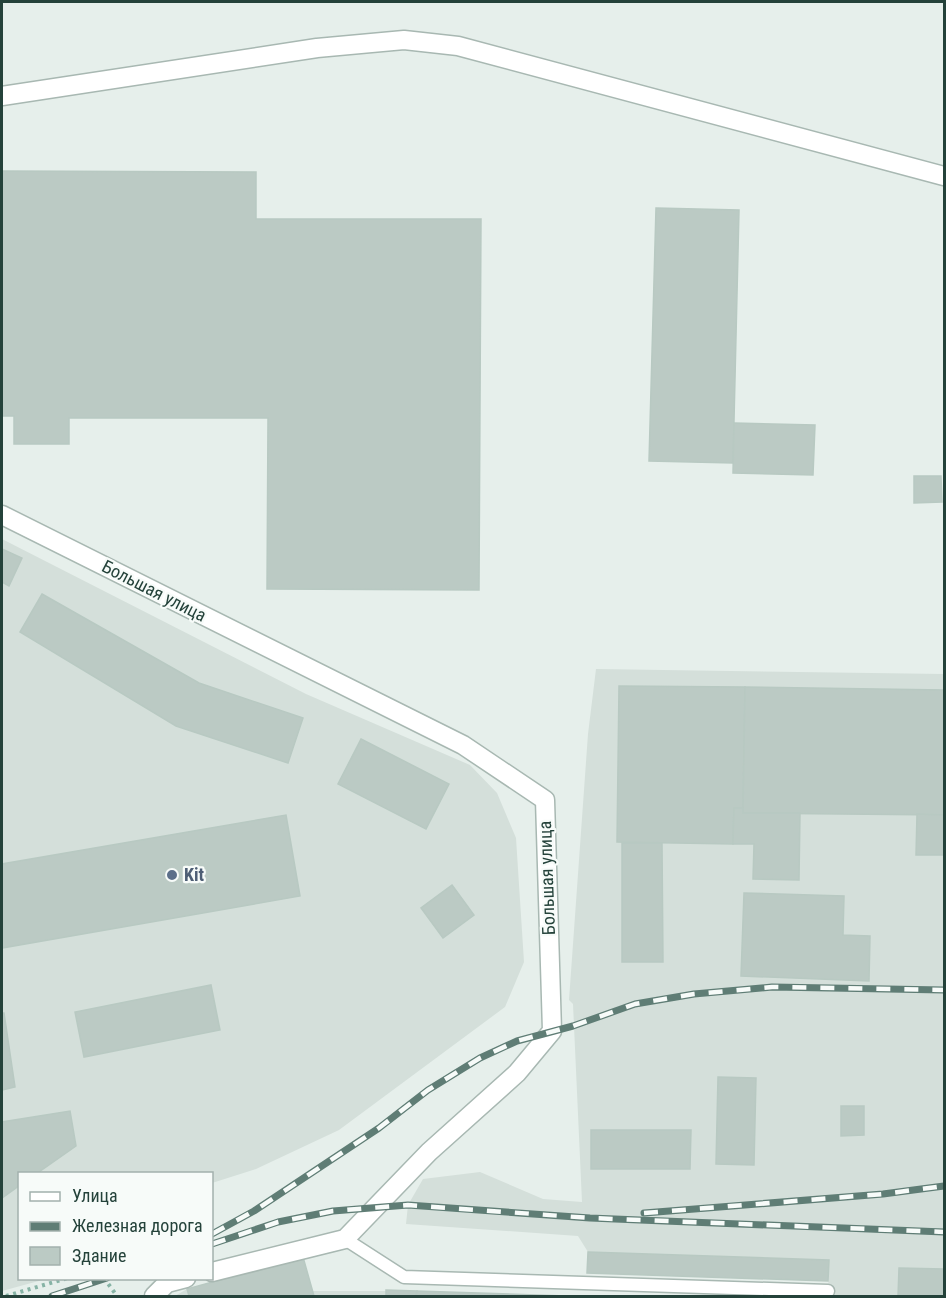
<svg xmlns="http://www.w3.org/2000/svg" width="946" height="1298" font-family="'Roboto Condensed',sans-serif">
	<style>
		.built { fill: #d4dfda }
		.building { fill: #bbcac4; stroke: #b8c9c2; stroke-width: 1.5 }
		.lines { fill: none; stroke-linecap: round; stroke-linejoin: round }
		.lane-casing { stroke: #a8b8b2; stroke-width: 15 }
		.street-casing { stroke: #a8b8b2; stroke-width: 21 }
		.path { stroke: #86b3a5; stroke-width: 4; stroke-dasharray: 3 4.5; stroke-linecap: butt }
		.lane { stroke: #fff; stroke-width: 12 }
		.street { stroke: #fff; stroke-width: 18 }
		.rail-casing { stroke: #5f7d75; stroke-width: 7 }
		.rail { stroke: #f7fbf9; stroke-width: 4.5; stroke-dasharray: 14; stroke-linecap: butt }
		.service-dot { fill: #5c6f8a; stroke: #f7fbf9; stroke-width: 2 }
		.labels { text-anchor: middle; stroke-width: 4.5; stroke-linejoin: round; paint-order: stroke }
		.street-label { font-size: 18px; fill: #24423a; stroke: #f7fbf9 }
		.service-label { font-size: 18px; font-weight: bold; fill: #4e5e75; stroke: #f7fbf9; text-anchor: start }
	</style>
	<rect width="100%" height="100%" fill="#e6efeb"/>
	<!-- built -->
	<g class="built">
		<path d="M2,539L306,694L470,765L497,793L516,838L524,962L505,1007L339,1130L256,1169L212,1183V1174H20V1278L46,1279L2,1291Z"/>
		<path d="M596,669L944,674V1296H828L829,1260L588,1252L578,1236L406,1224L408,1205L423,1179L480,1172L543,1199L582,1202L573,1004L569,1000L588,734Z"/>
		<path d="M303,1257L312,1291H417L416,1296H175L187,1289Z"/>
	</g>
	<!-- building -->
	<g class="building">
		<path d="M2,171L256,172V219H481L479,590L267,589L268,418H69V444H14V416H2Z"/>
		<path d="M656,208L739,210L733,463L649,461Z"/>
		<path d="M734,423L815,425L813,475L733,473Z"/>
		<path d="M914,476H941L942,502L914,503Z"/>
		<path d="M2,549L22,558L9,586L2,582Z"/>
		<path d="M42,594L199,683L303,718L288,763L176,726L20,632Z"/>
		<path d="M619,686L745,687L743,808H734L733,844L617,842Z"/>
		<path d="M745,687L944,690V815L743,813Z"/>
		<path d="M361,739L449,784L426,829L338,784Z"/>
		<path d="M734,808H743V813H800L799,880L753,879L754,844H733Z"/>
		<path d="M917,814L944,815V855H916Z"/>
		<path d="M286,815L300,896L2,948V864Z"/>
		<path d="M622,843H662L663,962H622Z"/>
		<path d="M452,885L474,915L443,938L421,908Z"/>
		<path d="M744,893L844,896L843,935L870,936L869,981L741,976Z"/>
		<path d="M211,985L220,1030L84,1057L75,1012Z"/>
		<path d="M2,1013H4L15,1087L2,1090Z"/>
		<path d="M718,1077L756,1078L754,1165L716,1164Z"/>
		<path d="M841,1106H864V1135L841,1136Z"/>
		<path d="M70,1111L76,1146L36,1174H20V1185L2,1198V1122Z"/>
		<path d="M591,1130H691L690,1169H591Z"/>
		<path d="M588,1252L829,1260L828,1281L587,1273Z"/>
		<path d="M303,1257L314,1296H189L187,1289Z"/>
		<path d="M899,1268L944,1269V1296H898Z"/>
		<path d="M386,1290L417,1291L416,1296H386Z"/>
		<path d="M417,1291L566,1296H416Z"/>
	</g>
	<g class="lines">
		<!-- lane casing -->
		<g class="lane-casing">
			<path id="lane" d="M345,1239L404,1277L828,1291"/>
		</g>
		<!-- street casing -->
		<g class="street-casing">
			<g id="street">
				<path d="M2,96L317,48L404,40L458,46L944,176"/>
				<path d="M2,515L463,745L545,800L552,1031L517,1073L429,1152L345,1239L212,1272"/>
				<path d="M154,1296L167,1283L186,1278"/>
			</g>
		</g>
		<!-- path -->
		<g class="path">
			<path d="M104,1278L117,1296"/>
			<path d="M6,1296L68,1278"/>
		</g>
		<!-- lane -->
		<use href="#lane" class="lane"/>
		<!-- street -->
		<use href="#street" class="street"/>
		<!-- rail casing -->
		<g class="rail-casing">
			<g id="rail">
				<path d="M644,1213L883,1194L944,1186"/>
				<path d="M212,1234L254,1211L379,1128L428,1090L480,1058L517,1041L573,1026L635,1004L694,994L772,987L944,990"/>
				<path d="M212,1244L278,1222L333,1211L408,1205L590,1218L944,1232"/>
				<path d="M52,1296L107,1278"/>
			</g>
		</g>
		<!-- rail -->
		<use href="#rail" class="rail"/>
	</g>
	<!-- markers -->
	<circle class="service-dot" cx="172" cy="875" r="6"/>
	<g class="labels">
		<!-- street labels -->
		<g class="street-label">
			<text transform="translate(154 591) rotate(27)" y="6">Большая улица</text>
			<text transform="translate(547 878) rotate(-92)" y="6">Большая улица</text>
		</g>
		<!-- service labels -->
		<g class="service-label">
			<text x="184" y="881">Kit</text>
		</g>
	</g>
	<!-- border -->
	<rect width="946" height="1298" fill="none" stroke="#24423a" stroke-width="6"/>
	<!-- legend -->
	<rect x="18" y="1172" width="195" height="108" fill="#f7fbf9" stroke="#a3b1ad" stroke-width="1.5"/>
	<rect x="30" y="1192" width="30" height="9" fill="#ffffff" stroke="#a3b1ad" stroke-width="1.5"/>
	<text x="72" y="1202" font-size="18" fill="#24423a">Улица</text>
	<rect x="30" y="1222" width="30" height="9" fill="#5f7d75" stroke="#a3b1ad" stroke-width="1.5"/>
	<text x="72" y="1232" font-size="18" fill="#24423a">Железная дорога</text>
	<rect x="30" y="1247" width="30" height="18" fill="#bbcac4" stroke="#a3b1ad" stroke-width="1.5"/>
	<text x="72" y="1262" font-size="18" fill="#24423a">Здание</text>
</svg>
